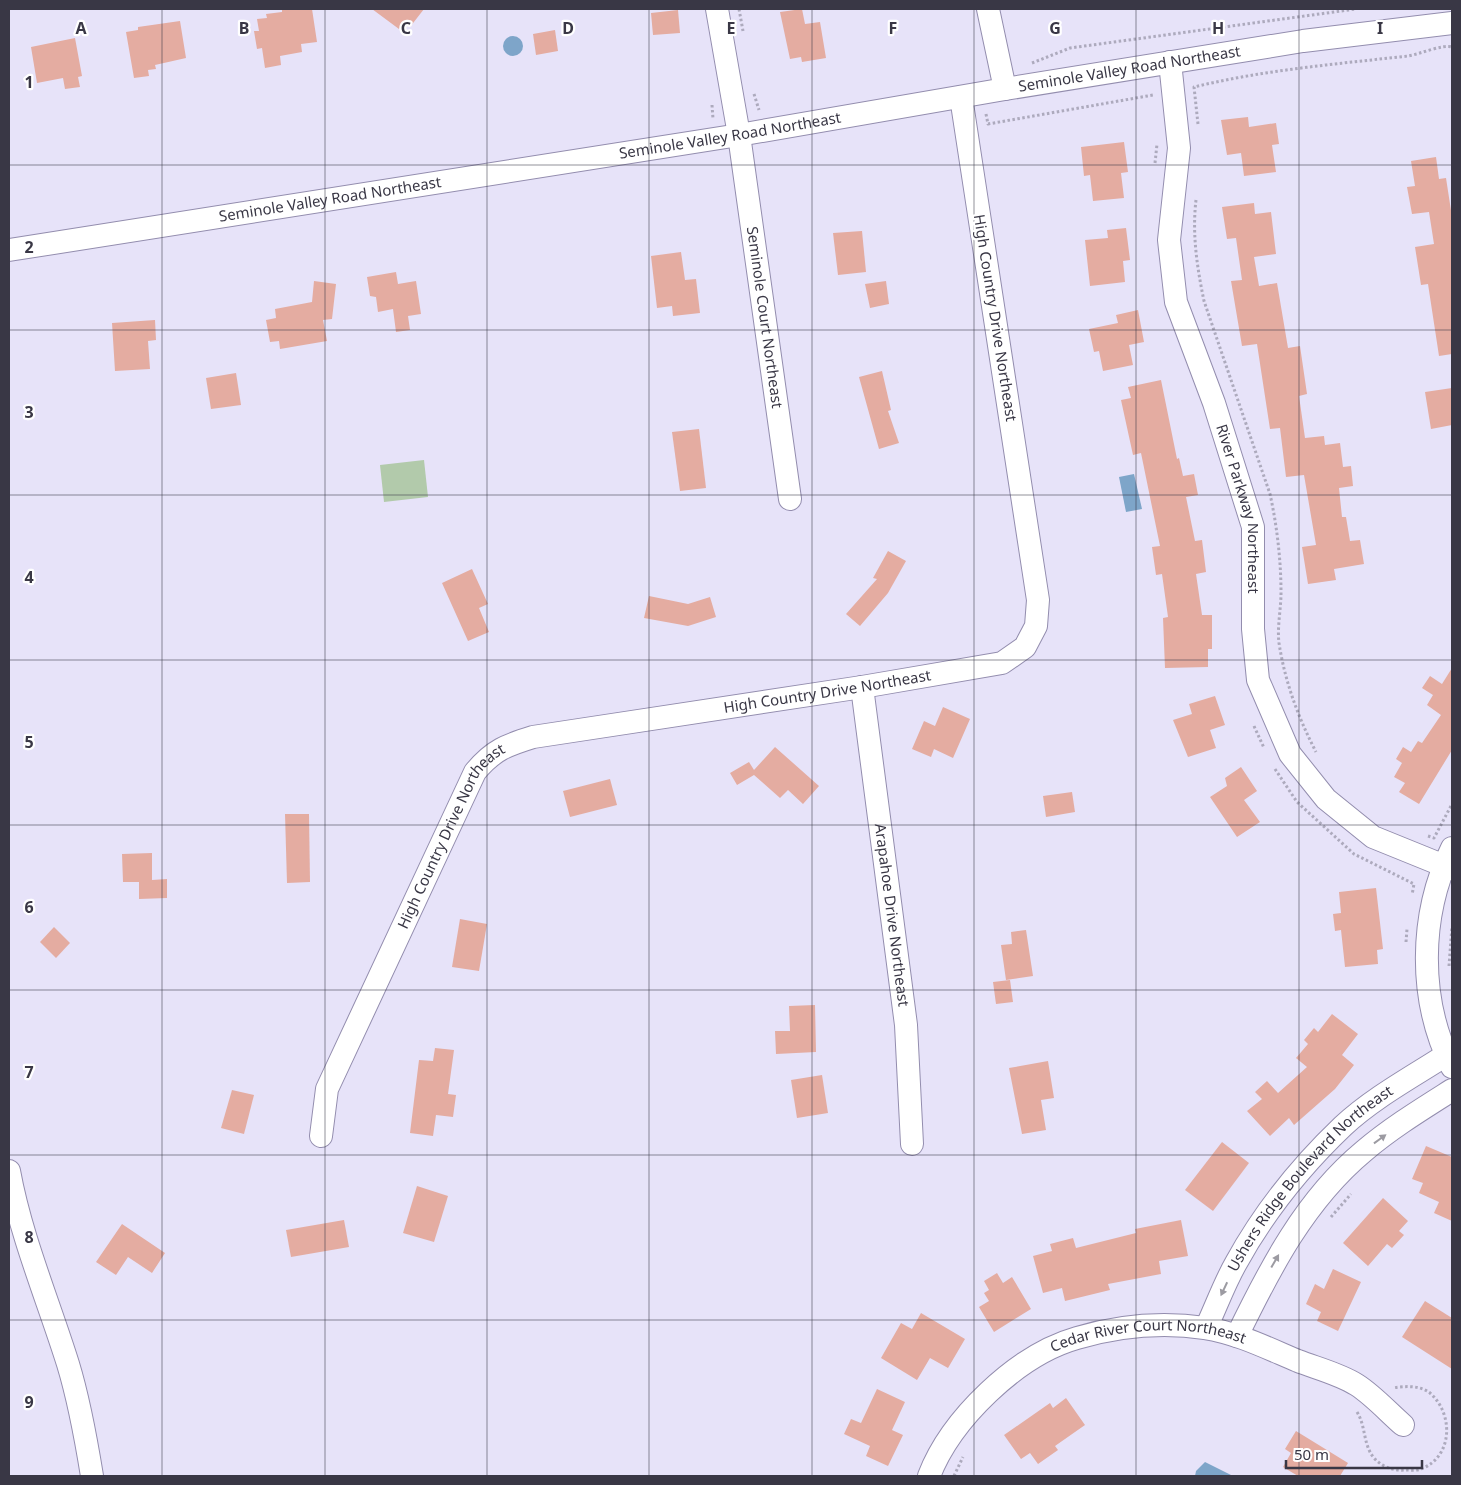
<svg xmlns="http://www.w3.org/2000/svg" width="1461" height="1485" font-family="'Noto Sans',sans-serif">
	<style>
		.green { fill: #b2caab }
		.water { fill: #7ea5c9 }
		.building { fill: #e4aca1 }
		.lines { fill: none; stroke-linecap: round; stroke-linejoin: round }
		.minor-casing { stroke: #938dae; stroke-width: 24 }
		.path { stroke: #adaabd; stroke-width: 3; stroke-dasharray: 2.5 2.5; stroke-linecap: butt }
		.minor { stroke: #fff; stroke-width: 22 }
		.oneway { fill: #9c9ba2 }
		.grid { fill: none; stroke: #393745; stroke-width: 1; stroke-opacity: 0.55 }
		.labels { text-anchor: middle; stroke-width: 4.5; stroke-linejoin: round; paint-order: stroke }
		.street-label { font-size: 15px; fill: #393745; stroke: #fff }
		.grid-label { font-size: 16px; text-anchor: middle; font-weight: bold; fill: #393745; stroke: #fff; stroke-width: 4.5; stroke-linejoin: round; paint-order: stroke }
	</style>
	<rect width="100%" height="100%" fill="#e7e3f9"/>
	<!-- green -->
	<path class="green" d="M424,460L428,497L384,502L380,465Z"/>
	<!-- water -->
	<g class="water">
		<circle cx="513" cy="46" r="10"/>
		<path d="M1134,474L1142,509L1126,512L1119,477Z"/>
		<path d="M1205,1462L1233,1476H1195L1196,1471Z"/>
	</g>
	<!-- building -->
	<g class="building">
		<path d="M282,9H312L317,42L301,44L302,52L280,56L281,65L265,68L262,48L257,49L254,31H259L257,19L267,18L266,14L282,12Z"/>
		<path d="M372,9H424L410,27L404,22L399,29Z"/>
		<path d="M802,9L805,24L820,22L826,58L802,62L801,57L790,59L780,12Z"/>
		<path d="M678,10L680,33L653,35L651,13Z"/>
		<path d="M180,21L186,58L155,65L156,69L148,70L149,76L134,78L126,32L138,30V27Z"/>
		<path d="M555,30L558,51L536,55L533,34Z"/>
		<path d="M75,38L82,76L78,77L80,87L65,89L63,78L37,83L31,47Z"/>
		<path d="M1248,117L1249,127L1276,123L1279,144L1272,145L1276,172L1244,176L1241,153L1227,155L1221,120Z"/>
		<path d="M1124,142L1128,172L1121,173L1124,198L1093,201L1090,175L1084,176L1081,147Z"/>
		<path d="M1436,157L1439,179L1446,178L1452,217V354L1439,356L1428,284L1421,285L1415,247L1434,244L1429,212L1412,214L1407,187L1415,186L1411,161Z"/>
		<path d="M1254,203L1255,214L1271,212L1276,254L1254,257L1259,286L1277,283L1288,348L1300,346L1307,394L1299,396L1305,438L1324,436L1325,445L1340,443L1343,467L1351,466L1353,486L1339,488L1342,517H1346L1350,541L1360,540L1364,564L1334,569L1336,580L1308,584L1302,547L1316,545L1304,475L1286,477L1280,428L1270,429L1257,344L1242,346L1231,281L1242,280L1236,238L1227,239L1222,207Z"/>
		<path d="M1126,228L1130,260L1123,261L1125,282L1090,286L1085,240L1108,238L1107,230Z"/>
		<path d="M862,231L866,272L838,275L833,233Z"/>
		<path d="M681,252L685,280L696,279L700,313L673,316L672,306L657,308L651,256Z"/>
		<path d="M396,272L398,284L416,281L421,314L408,316L410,330L396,332L393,309L378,312L376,297L370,296L367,277Z"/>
		<path d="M314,281L336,284L332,319L323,320L327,341L280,349L279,341L270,342L266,320L276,318L275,309L312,302Z"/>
		<path d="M886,281L889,304L870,308L865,284Z"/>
		<path d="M1138,310L1144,342L1129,345L1133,365L1103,371L1099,351L1094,352L1089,329L1118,323L1116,315Z"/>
		<path d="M155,320L156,340L148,341L150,369L115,371L112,323Z"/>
		<path d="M882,371L891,410L888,411L899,443L879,449L859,377Z"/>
		<path d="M236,373L241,405L211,409L206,378Z"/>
		<path d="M1161,380L1177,459L1179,458L1183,476L1194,474L1198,495L1186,497L1195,541L1202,540L1206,572L1196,574L1202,615H1212V649H1208V667L1165,668L1163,618L1168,617L1162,574L1156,575L1152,547L1160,546L1141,453L1133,455L1121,400L1131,398L1128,387Z"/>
		<path d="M1452,388V425L1431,429L1425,392Z"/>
		<path d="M699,429L706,488L680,491L672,432Z"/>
		<path d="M888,551L906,561L888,593L860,626L846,614L877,579L873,578Z"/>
		<path d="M472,569L488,604L479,608L489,632L468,641L442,583Z"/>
		<path d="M649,596L688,604L710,597L716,617L688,626L644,618Z"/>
		<path d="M1452,668V750L1419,804L1399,792L1405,783L1394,777L1402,763L1396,759L1403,747L1411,752L1418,741L1422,743L1441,715L1427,705L1433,695L1422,688L1430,676L1442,684Z"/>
		<path d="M1215,696L1225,725L1210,730L1216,748L1188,757L1173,720L1192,714L1189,704Z"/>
		<path d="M943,707L970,719L953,758L934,749L931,757L912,749L924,721L935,726Z"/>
		<path d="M775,747L819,786L803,804L788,790L780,798L754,775L737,785L730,773L749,762L754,770Z"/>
		<path d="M1241,767L1257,791L1244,800L1260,822L1237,837L1210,797L1227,786L1225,778Z"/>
		<path d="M610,779L617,805L570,817L563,791Z"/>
		<path d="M1072,792L1075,812L1046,817L1043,796Z"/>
		<path d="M285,814H309L310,882L287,883Z"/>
		<path d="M152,853V880L167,879V898L139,899V882H123L122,854Z"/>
		<path d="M1376,888L1383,949L1377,950L1378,964L1345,967L1341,930L1335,931L1333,914L1341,913L1339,892Z"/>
		<path d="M460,919L487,924L479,971L452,967Z"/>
		<path d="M54,927L70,943L56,958L40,942Z"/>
		<path d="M1026,930L1033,976L1006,980L1001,945L1012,944L1011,932Z"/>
		<path d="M1010,980L1013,1002L996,1004L993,982Z"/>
		<path d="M815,1005L816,1052L776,1054L775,1031H790L789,1006Z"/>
		<path d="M1332,1014L1358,1034L1342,1055L1354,1065L1335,1089L1294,1125L1289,1118L1270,1136L1247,1111L1262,1099L1255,1092L1267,1081L1278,1093L1307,1067L1296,1058L1308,1044L1304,1040L1314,1028L1318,1032Z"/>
		<path d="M435,1048L454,1050L448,1094L456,1095L453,1117L436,1115L433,1136L410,1133L419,1060L433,1061Z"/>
		<path d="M1048,1061L1054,1098L1041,1100L1046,1130L1022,1134L1009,1068Z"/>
		<path d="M822,1075L828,1113L797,1118L791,1080Z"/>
		<path d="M232,1090L254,1095L244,1134L221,1128Z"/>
		<path d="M1222,1142L1249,1163L1213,1211L1185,1190Z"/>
		<path d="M1426,1146L1452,1157V1221L1434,1213L1439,1202L1419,1193L1423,1183L1412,1179Z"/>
		<path d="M417,1186L448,1196L434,1242L403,1233Z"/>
		<path d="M1383,1198L1408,1221L1399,1231L1404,1235L1392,1248L1387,1244L1368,1266L1343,1243Z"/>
		<path d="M344,1220L349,1247L291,1257L286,1230Z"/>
		<path d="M1181,1220L1188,1256L1159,1261L1161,1274L1108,1284L1110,1290L1065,1301L1062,1288L1043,1293L1033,1256L1052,1251L1050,1244L1073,1238L1076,1248L1136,1233L1135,1229Z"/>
		<path d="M122,1224L165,1253L152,1273L128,1257L116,1275L96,1262Z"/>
		<path d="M1333,1269L1361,1282L1338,1331L1317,1321L1321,1312L1306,1304L1315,1284L1324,1289Z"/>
		<path d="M997,1273L1003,1283L1012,1277L1031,1309L994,1332L979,1307L989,1301L984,1293L989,1290L984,1281Z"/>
		<path d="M1425,1301L1452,1318V1369L1402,1337Z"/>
		<path d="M921,1313L965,1339L948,1368L930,1358L917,1380L881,1358L901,1323L912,1329Z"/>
		<path d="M877,1389L905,1402L892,1430L903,1435L888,1466L866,1456L870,1446L844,1434L851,1419L861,1423Z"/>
		<path d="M1066,1398L1085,1425L1055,1446L1058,1450L1038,1464L1030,1453L1021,1459L1004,1435L1050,1403L1053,1408Z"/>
		<path d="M1296,1431L1348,1463L1340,1476H1298L1283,1467L1291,1453L1285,1449Z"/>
	</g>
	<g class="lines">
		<!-- minor casing -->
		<g class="minor-casing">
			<g id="minor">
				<path id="s1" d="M717,9L739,135L790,499"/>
				<path d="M988,9L1005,89"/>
				<path id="s2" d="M1170,62L1179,148L1169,240L1176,302L1214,403L1253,527V629L1258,680L1290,754L1326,799L1373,837L1452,869"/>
				<path id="s3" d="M9,250L739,135L1005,89L1303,41L1452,23"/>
				<path id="s4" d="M862,687L906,1025L912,1144"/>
				<path d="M1452,848C1419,915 1418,1000 1452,1067"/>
				<path id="s5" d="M321,1136L327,1089L475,772C493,750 507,745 533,737L862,687L1002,663L1025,647L1036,626L1038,600L961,97"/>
				<path d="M9,1171C21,1237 48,1300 68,1364C79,1400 86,1439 92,1476"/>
				<path id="s6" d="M1206,1328C1216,1307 1224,1284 1236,1263C1264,1212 1301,1166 1343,1126C1373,1098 1412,1077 1446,1055"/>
				<path d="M1237,1336C1270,1268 1305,1200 1364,1151C1391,1128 1422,1109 1452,1090"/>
				<path id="s7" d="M929,1476C951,1419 1017,1355 1077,1338C1118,1326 1163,1322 1205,1328C1237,1333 1267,1348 1298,1361C1316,1368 1340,1374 1357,1385C1374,1396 1388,1412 1403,1425"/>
			</g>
		</g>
		<!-- path -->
		<g class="path">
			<path d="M739,9L743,31"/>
			<path d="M1032,63L1070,48L1356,9"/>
			<path d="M754,94L759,110"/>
			<path d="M712,105L713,119"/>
			<path d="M986,114L988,124L1153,95"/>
			<path d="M1198,124L1194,87C1264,70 1336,64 1408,56C1420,54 1443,44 1452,47"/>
			<path d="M1155,163L1157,144"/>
			<path d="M1196,200C1192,234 1197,267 1204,301L1270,494C1277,526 1281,560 1281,593C1281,609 1277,627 1279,643C1285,682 1298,717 1316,752"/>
			<path d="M1254,726L1264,748"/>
			<path d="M1275,769L1297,802L1354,854L1414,884L1412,895"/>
			<path d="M1428,836L1434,838L1452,804"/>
			<path d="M1406,942L1407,929"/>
			<path d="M1449,966L1452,926"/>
			<path d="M1331,1217L1351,1194"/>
			<path d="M1357,1412C1366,1426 1363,1445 1374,1458C1382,1467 1394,1471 1405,1470C1410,1470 1416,1471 1421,1469C1453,1457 1454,1414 1430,1393C1420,1385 1404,1386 1393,1388"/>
			<path d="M954,1476L963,1457"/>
		</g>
		<!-- minor -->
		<use href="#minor" class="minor"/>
	</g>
	<!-- one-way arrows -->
	<defs><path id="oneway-solid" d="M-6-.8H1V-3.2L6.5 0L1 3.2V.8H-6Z" transform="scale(1.25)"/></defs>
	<g class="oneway">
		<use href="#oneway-solid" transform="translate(1380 1139) rotate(-36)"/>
		<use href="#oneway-solid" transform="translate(1275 1261) rotate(-60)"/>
		<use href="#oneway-solid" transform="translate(1224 1289) rotate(115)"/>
	</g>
	<!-- grid -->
	<path class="grid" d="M162,9V1476M325,9V1476M487,9V1476M649,9V1476M812,9V1476M974,9V1476M1136,9V1476M1299,9V1476M9,165H1452M9,330H1452M9,495H1452M9,660H1452M9,825H1452M9,990H1452M9,1155H1452M9,1320H1452"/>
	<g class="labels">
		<!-- street labels -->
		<g class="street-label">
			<text dy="5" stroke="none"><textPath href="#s3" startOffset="1135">Seminole Valley Road Northeast</textPath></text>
			<text dy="5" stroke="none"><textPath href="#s3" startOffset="730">Seminole Valley Road Northeast</textPath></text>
			<text dy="5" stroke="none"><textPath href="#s3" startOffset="325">Seminole Valley Road Northeast</textPath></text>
			<text dy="5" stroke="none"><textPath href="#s1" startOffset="312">Seminole Court Northeast</textPath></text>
			<text transform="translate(995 318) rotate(81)" y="5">High Country Drive Northeast</text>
			<text dy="5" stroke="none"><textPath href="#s2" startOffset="459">River Parkway Northeast</textPath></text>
			<text dy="5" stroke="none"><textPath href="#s5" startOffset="764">High Country Drive Northeast</textPath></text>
			<text dy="5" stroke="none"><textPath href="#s5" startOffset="330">High Country Drive Northeast</textPath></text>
			<text dy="5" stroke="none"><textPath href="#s4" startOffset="230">Arapahoe Drive Northeast</textPath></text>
			<text dy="5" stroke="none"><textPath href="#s6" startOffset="185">Ushers Ridge Boulevard Northeast</textPath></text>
			<text dy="5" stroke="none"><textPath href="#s7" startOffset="280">Cedar River Court Northeast</textPath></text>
		</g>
	</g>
	<g class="grid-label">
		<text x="81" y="34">A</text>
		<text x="244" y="34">B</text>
		<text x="406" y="34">C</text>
		<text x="568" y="34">D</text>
		<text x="731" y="34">E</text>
		<text x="893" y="34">F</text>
		<text x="1055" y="34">G</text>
		<text x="1218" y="34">H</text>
		<text x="1380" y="34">I</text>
		<text x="29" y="88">1</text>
		<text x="29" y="253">2</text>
		<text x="29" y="418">3</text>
		<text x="29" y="583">4</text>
		<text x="29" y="748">5</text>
		<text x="29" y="913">6</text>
		<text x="29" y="1078">7</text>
		<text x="29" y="1243">8</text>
		<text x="29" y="1408">9</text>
	</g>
	<!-- border -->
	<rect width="1461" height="1485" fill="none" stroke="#393745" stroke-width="20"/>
	<!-- scale -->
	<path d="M1286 1460v8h136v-8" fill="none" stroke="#393745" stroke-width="2.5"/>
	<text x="1294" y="1460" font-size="15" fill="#393745" stroke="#ffffff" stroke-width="4" paint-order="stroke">50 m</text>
</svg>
